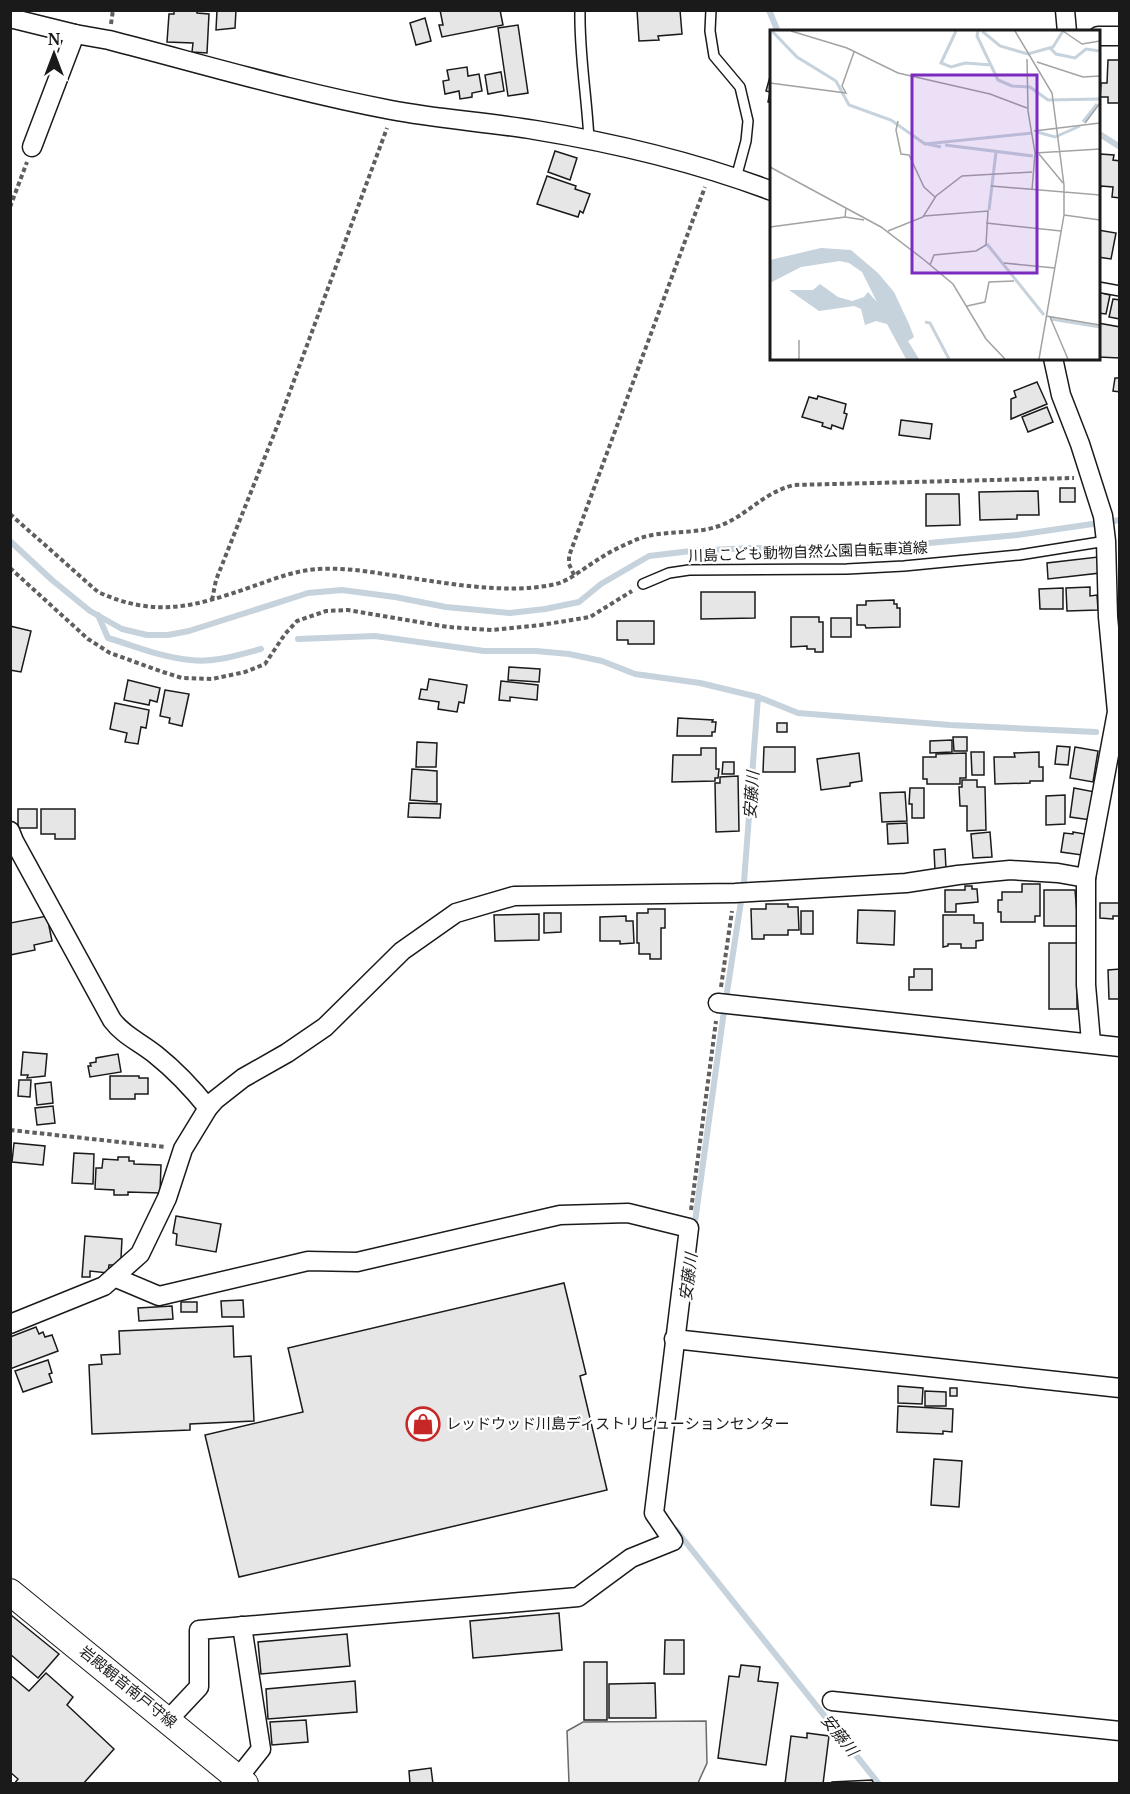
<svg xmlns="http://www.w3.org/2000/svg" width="1130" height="1794" font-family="'Noto Serif','Noto Sans JP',serif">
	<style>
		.parking { fill: #ededed; stroke: #6a6a6a; stroke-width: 1.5 }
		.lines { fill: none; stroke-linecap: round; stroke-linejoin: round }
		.stream { stroke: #c6d2dc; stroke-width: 6 }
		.building { fill: #e6e6e6; stroke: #1a1a1a; stroke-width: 1.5 }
		.service-casing { stroke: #1a1a1a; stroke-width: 12 }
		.minor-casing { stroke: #1a1a1a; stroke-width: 21 }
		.secondary-casing { stroke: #1a1a1a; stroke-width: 28 }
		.path { stroke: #5f5f5f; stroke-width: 4; stroke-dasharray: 4.5 3; stroke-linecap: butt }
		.service { stroke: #fff; stroke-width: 9 }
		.minor { stroke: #fff; stroke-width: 18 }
		.secondary { stroke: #fff; stroke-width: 26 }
		.labels { text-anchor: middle; stroke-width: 4.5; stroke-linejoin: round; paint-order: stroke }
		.street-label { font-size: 15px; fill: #1a1a1a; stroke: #fff }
		.poi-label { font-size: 15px; fill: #1a1a1a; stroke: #fff; text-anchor: start }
		.water-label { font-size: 16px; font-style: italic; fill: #1a1a1a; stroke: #fff }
		.inset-river { fill: none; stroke: #c6d2dc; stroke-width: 3 }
		.inset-road { fill: none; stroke: #a3a3a3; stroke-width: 1.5 }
		.view { fill: #7b2cbf; fill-opacity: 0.15; stroke: #7b2cbf; stroke-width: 3 }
		.inset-edge { fill: none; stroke: #1a1a1a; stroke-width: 3 }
	</style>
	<rect width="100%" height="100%" fill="#fff"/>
	<!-- parking -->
	<path class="parking" d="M706,1721L707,1763L698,1783H569L567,1731L583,1722Z"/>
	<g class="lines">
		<!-- stream -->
		<g class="stream">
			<path d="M769,10L778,32"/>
			<path d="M1098,133L1120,147"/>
			<path d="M10,541L52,580L90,611L122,629L147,635H168L189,631L308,593L342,590L395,597L446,607L510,613L545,609L579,602L601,584L649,556L691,551L750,548L885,547L1017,535L1120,520"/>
			<path d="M98,615L108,638C135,646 163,658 191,660C214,663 238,655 261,649"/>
			<path d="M298,639L375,636L484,651H536L569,654L602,661L635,674L700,683L758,697L798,713L950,725L1096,732"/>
			<path d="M694,1229L723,1018L744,882L758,697"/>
			<path d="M676,1530L879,1784"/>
		</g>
	</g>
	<!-- building -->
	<g class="building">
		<path d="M174,10H197V13L209,14L207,53L192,52L193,43L167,42L169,14H174Z"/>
		<path d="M217,10H236L235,28L216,30Z"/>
		<path d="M440,10H500L503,25L442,37L439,25H443Z"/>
		<path d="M637,10H680L682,34L658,36L659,40L639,41Z"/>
		<path d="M425,18L431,41L416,45L410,23Z"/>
		<path d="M518,25L528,93L508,96L498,28Z"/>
		<path d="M1108,60H1120V103H1108V97H1100L1101,83H1107Z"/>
		<path d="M467,67L468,76L479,74L482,91L472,93V97L460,99L459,91L445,94L443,81L449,80L447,70Z"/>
		<path d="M501,72L504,91L488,94L485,75Z"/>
		<path d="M771,73H772V103L768,102L770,92L766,91Z"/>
		<path d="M555,151L577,158L570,180L548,172Z"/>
		<path d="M1100,154L1114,155L1113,160L1120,161V198L1112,197L1113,187L1101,186L1100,190H1098Z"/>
		<path d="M547,176L576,186L575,189L590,194L583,213L580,211L578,217L537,204Z"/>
		<path d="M1098,230L1116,233L1111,259L1098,257Z"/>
		<path d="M1098,292L1110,295L1106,314L1098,313Z"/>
		<path d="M1113,299L1120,300V319L1109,317Z"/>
		<path d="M1098,323L1120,327V358L1098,357Z"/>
		<path d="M1115,378H1120V392L1113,391Z"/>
		<path d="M1037,382L1047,404L1011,419V399L1016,397L1014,391Z"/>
		<path d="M818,396L846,404L844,413L847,414L843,429L832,425L831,429L822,426L823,423L802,417L809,397L817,399Z"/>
		<path d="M1047,407L1053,422L1028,432L1022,417Z"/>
		<path d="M901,420L932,424L930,439L899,435Z"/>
		<rect x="1060" y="488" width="15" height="14"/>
		<path d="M1038,491L1039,515H1017V519L980,520L979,492Z"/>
		<path d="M926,494H959L960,525L926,526Z"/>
		<path d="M1098,557L1100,573L1048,579L1047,563Z"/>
		<path d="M1090,587V596L1097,595L1098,610L1067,611L1066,588Z"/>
		<path d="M1063,588V609H1040L1039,589Z"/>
		<path d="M701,592H755V618L701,619Z"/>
		<path d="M894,600V604H897V608H900V627L866,628L865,625H857V605H866V601Z"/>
		<path d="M791,617H819V622H823V652H815V649H807V646L791,647Z"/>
		<rect x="831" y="618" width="20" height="19"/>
		<path d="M617,621H654V644H628V640H617Z"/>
		<path d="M10,626L31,631L21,672L10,670Z"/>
		<path d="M509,667L540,669L539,682L508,680Z"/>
		<path d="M429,679L467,685L464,703L459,702L457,712L438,709L439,702L419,699L421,689L427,690Z"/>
		<path d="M128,680L160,688L157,702L150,700L149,705L124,700Z"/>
		<path d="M501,681L538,685L537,700L510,697V701L499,700Z"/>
		<path d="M165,690L189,694L182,726L169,723L170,718L160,716Z"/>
		<path d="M115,703L149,710L146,728L141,727L138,744L125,742L127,733L110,729Z"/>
		<path d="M678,718L713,720L712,722H716L715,732H712V736H677Z"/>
		<rect x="777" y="723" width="10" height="9"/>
		<path d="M953,737H967V751H954Z"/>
		<path d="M952,740V752L930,753V741Z"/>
		<path d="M417,742L437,743L436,767H416Z"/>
		<path d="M1057,746L1070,747L1068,765L1055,764Z"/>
		<path d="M764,747H795V772H763Z"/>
		<path d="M1075,747L1098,751L1093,782L1070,778Z"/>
		<path d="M701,748H716V769H719L718,778H715V781L672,782L673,755H701Z"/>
		<path d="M971,752H984V775H972Z"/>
		<path d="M1039,752V767H1043V781H1030V783L995,784L994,757H1015L1014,753Z"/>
		<path d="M859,753L862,781L850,783V786L821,790L817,759Z"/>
		<path d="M966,753V778H960V784H927V779H923V757H936V754Z"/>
		<path d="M723,762H734V774H722Z"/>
		<path d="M412,769L437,771V802L410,800Z"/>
		<path d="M738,776L739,831L716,832L715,783H720V777Z"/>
		<path d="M962,780H977V787H985L986,830L967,831V806H960L959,787H962Z"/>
		<path d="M910,788H924V818H912V804H909Z"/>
		<path d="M1074,788L1095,792L1091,820L1070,817Z"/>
		<path d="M905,792L907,821L882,822L880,793Z"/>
		<path d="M1065,795V824L1046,825V796Z"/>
		<path d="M409,803L441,804L440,818L408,817Z"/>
		<rect x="18" y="809" width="19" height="19"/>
		<path d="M41,809H75V839H55V834H41Z"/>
		<path d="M907,823L908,843L888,844L887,824Z"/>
		<path d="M990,832L992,857L973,858L971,834Z"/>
		<path d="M1073,832L1085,834L1082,855L1061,852L1064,833L1073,834Z"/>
		<path d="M945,849L946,869L935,870L934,850Z"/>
		<path d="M1022,884H1040V916H1035V922H1001V912H998V900H1002V892H1022Z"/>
		<path d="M965,886H972V889H977L978,902L956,904V912H945V890H965Z"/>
		<path d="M1044,890H1075L1078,926H1044Z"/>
		<path d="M1100,903H1120L1119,916H1113V919L1100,918Z"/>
		<path d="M766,904H788V907H798L799,930H788V935H764V939H752L751,909H766Z"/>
		<path d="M648,909H665V928H661V959H650V954H639V943H637V913H648Z"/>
		<path d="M858,910L895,911L894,945L857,943Z"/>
		<rect x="801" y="911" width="12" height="23"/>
		<path d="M544,913H561V932L544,933Z"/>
		<path d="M539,914V940L495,941L494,915Z"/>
		<path d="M943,915H974V923H983V940L976,941V948H961V944H948V946L943,947Z"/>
		<path d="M47,916L52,941L34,945L35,950L10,955V923Z"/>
		<path d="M626,916V921H633L634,943L620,944V941H600V917Z"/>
		<rect x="1049" y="943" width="28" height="66"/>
		<path d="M914,969H932V990H909V977H914Z"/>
		<path d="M1120,969V999H1109L1108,970Z"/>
		<path d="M23,1052L47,1054L45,1076L27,1078L28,1075H21Z"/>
		<path d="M118,1054L121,1072L90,1077L88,1066H91L90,1063L96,1062V1058Z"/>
		<path d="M110,1076H139V1078H148V1094H135V1099H110Z"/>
		<path d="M19,1080H31L30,1097L18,1096Z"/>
		<path d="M51,1082L53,1103L37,1105L35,1084Z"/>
		<path d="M53,1106L55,1123L37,1125L35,1108Z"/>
		<path d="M14,1143L45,1146L43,1165L12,1162Z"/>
		<path d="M74,1153L94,1154L93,1184L72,1183Z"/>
		<path d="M118,1157H129V1161H134V1164L161,1165L160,1193L128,1192V1195H114V1190L95,1189L96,1168H102L103,1159L118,1160Z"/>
		<path d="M176,1216L221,1224L216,1252L176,1245L177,1234L173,1233Z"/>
		<path d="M85,1236L122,1239L121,1258L115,1265H109L108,1273L90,1271V1277H82Z"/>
		<path d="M564,1283L586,1374L580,1376L607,1490L239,1577L205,1435L303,1412L288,1348Z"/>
		<path d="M243,1300L244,1317H222L221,1301Z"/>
		<rect x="181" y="1302" width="16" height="10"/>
		<path d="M172,1306L173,1319L139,1321L138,1308Z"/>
		<path d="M233,1326L234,1357L251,1356L254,1421L190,1424V1430L92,1434L89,1365L102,1364L101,1355L120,1354L119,1331Z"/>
		<path d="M36,1327L39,1334L43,1332L45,1337L52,1335L58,1351L10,1369V1337Z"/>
		<path d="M48,1360L52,1373L49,1374L52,1382L23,1392L15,1371Z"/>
		<path d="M898,1386L923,1388L922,1404L898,1403Z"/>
		<rect x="950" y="1388" width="7" height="8"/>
		<path d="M925,1391L946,1392V1406H925Z"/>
		<path d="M898,1406L953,1409L952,1432L943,1431V1434L897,1432Z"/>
		<path d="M934,1459L962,1461L959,1507L931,1505Z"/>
		<path d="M559,1613L562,1650L473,1658L470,1621Z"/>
		<path d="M11,1615L59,1654L38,1678L10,1654Z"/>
		<path d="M347,1634L350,1666L261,1674L258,1642Z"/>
		<path d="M665,1640H684V1674H664Z"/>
		<rect x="584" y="1662" width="23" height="58"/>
		<path d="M741,1665L760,1667L758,1681L778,1683L766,1765L718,1758L729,1676L739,1677Z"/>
		<path d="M46,1673L73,1697L67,1705L114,1749L83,1784H14L18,1779L10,1772V1675L29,1691Z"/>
		<path d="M355,1681L357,1712L268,1719L266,1689Z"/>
		<path d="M655,1683L656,1718H609V1684Z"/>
		<path d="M306,1720L308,1742L272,1745L270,1722Z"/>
		<path d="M807,1733L829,1736L823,1784H785L791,1736L807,1738Z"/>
		<path d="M431,1768L433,1784H410L409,1771Z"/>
		<path d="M872,1780L874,1784H832V1782Z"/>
	</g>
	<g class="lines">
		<!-- service casing -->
		<g class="service-casing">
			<g id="service">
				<path d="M580,10C579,54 587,97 589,140"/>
				<path d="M711,10L710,31L714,56L740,87L748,121L746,141L736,178"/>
				<path d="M1098,287L1120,291"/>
				<path d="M643,584L669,573L689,570L847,569L904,566L1019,555L1106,541"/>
			</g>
		</g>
		<!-- minor casing -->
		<g class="minor-casing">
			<g id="minor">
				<path d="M1065,10L1067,32"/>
				<path d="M10,18L75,34L109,40C202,64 296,92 391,110C438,119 487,122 535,130C615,143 695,162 772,191"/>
				<path d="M1098,36H1120"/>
				<path d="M32,147L75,34"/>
				<path d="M1053,358L1061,395L1080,444L1103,516L1106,541L1108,617L1117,712L1086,878V985L1091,1042"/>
				<path d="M10,831L14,841L112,1020C124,1036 140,1042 156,1055C176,1071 192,1088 208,1108"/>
				<path d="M718,1003L1120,1047"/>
				<path d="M114,1277L159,1296L308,1261L357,1262L560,1215L628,1213L689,1228L654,1513L673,1541L631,1558L578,1597L199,1630V1687L168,1720"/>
				<path d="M10,1324L104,1286L140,1254L167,1198L183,1149L208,1108L215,1100L243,1078L287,1053L325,1027L402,951L456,913L514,896L735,893L906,883L958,875L1010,870L1058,873L1086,878"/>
				<path d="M674,1339L1120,1388"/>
				<path d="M832,1701L1120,1731"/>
				<path d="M238,1778L261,1749L242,1626"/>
			</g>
		</g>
		<!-- secondary casing -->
		<g class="secondary-casing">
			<path id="secondary" d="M10,1592L245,1784"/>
		</g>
		<!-- path -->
		<g class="path">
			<path d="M111,24L113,10"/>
			<path d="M10,207L27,162"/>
			<path d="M10,514L98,592C156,618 193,607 251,587C268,581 286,574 303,571C330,566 358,570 384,574C436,581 504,596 556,584C571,580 585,567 599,559C609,552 620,547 631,542C659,528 690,536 719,526C747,516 762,493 794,485L1074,478"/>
			<path d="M10,568L88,639L110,653L163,672L182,678L212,679L245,672L265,664L285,634L297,621L326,611L348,610L448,627L492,630L541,625L590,617L632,591"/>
			<path d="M574,575L569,564V556L705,187"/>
			<path d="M212,600L216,580L278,424L387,128"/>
			<path d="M721,987L732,911"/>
			<path d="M10,1130L165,1147"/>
			<path d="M691,1210L716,1021"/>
		</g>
		<!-- service -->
		<use href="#service" class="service"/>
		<!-- minor -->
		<use href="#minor" class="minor"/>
		<!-- secondary -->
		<use href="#secondary" class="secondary"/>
	</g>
	<!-- icons -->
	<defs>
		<g id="shop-ring" transform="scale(1.725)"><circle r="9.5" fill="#fff" stroke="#c62828" stroke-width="1.5"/><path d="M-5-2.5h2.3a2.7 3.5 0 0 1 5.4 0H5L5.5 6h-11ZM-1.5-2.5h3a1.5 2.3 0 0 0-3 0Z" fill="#c62828"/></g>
	</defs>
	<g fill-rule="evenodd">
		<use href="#shop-ring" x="423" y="1424"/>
	</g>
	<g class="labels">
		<!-- street labels -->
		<g class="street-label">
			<text transform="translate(808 552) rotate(-2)" y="5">川島こども動物自然公園自転車道線</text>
			<text transform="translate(128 1687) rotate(39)" y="5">岩殿観音南戸守線</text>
		</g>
		<!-- poi labels -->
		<g class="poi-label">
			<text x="446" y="1429">レッドウッド川島ディストリビューションセンター</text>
		</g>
		<!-- water labels -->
		<g class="water-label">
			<text transform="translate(751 795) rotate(-86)" y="6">安藤川</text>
			<text transform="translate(688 1277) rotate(-83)" y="6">安藤川</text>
			<text transform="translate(840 1735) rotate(51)" y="6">安藤川</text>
		</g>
	</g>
	<!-- overview -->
	<g transform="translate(770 30)">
		<rect width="330" height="330" fill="#fff"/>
		<path d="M51,218L81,220L108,243L124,262L139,294L144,307L138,311L149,329H136L117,294L106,291L95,295L91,279L84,276L49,281L19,260H43L50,254L68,267L82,271L94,267L98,262L107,272L92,242L79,233L70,231L31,237L0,253V230Z" fill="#c6d2dc"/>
		<path class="inset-river" d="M2,1L27,27L66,51L79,75L121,90L155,114L262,103M186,1L171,33L181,37L195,33L222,35M208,1L207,6L228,50L242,56L260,57L278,70L330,69M212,1L230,16L258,24L283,17L293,1M280,18L286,24L305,28L316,19L330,21M313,92L327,74M267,102L285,107L310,96M153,113L171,117M175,115L263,126M219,180L226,122M217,214L274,285M281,289L330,297M155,292L160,293L179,329"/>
		<path class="inset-road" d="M21,1L77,18L128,43L220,64L257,78M245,1L282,63L294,155V185L269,329M293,1L312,14L330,11M257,29L258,81L265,123L262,160M267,32L313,47L330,46M0,53L76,63L72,56L84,22M128,91L126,100L131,124L139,125L154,157L165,167M315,93L330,73M264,101L330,93M265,123L330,119M269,124L293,153M0,137L111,197L153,229L183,254L216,309L235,329M221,156L330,165M294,185L330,190M154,186L218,181L216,215L206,221L164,225L160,235M75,187L94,190M216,193L291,201M0,197L75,187L76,178M118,201L153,187L166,166L192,146L262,142M234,233L285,238M197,276L215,272L219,252L244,251M276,286L330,295M280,287L298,329M29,310V329"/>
		<path class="view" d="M142,45H267V243H142Z"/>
		<rect width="330" height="330" class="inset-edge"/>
	</g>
	<!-- border -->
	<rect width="1130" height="1794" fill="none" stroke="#1a1a1a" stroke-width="24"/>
	<!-- north arrow -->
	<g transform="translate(54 54)" stroke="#ffffff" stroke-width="4.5" paint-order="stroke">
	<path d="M0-4.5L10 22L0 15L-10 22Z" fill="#1a1a1a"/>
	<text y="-9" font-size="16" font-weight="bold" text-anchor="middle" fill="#1a1a1a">N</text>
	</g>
</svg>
